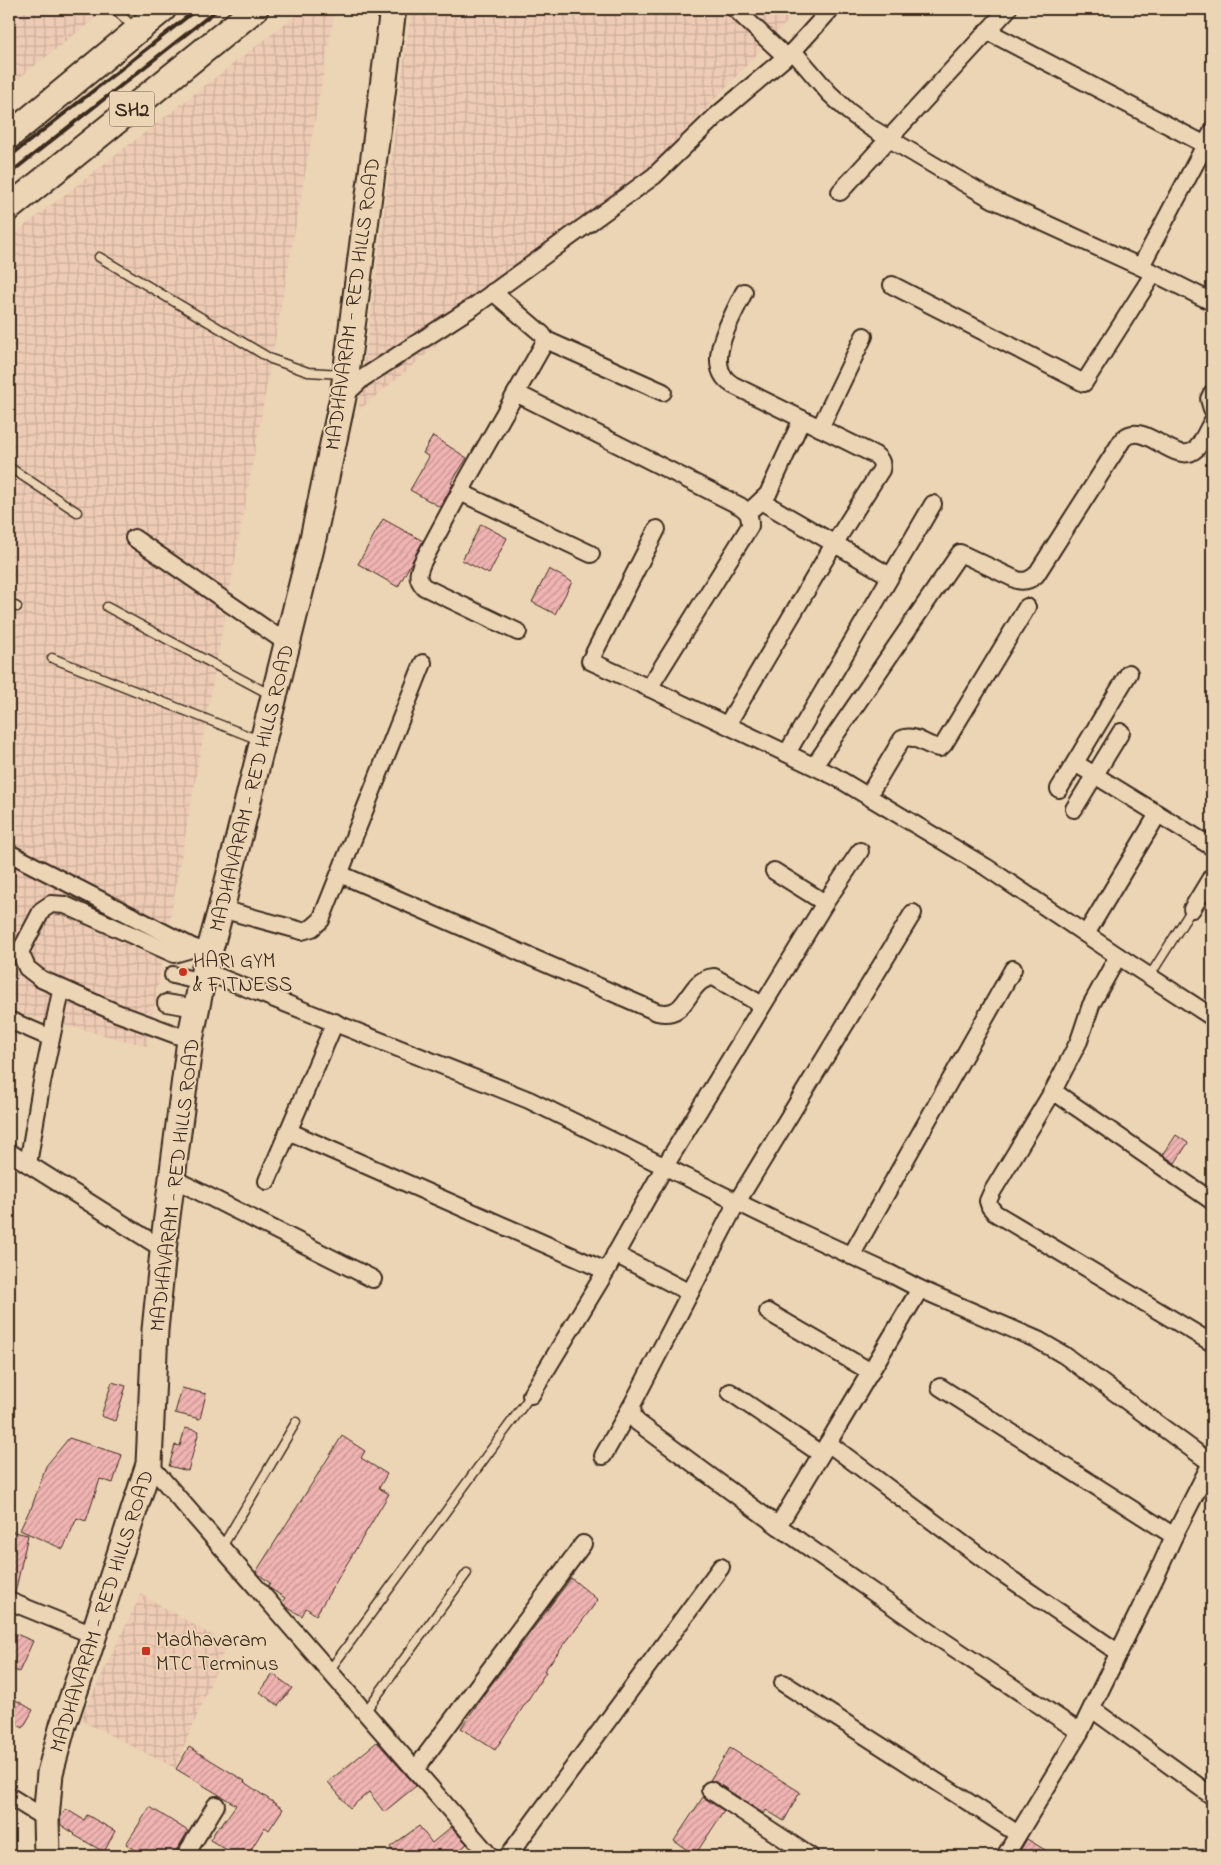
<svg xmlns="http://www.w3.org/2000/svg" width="1221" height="1865" font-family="'Indie Flower',sans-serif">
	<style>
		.industrial { fill: url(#industrial-grid) }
		.building { fill: url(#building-hatch); stroke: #3b2a1e }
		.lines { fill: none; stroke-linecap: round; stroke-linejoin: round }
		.lane-casing { stroke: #3b2a1e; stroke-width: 11 }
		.street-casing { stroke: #3b2a1e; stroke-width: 20 }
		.primary-casing { stroke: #3b2a1e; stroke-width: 29 }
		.lane { stroke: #ecd5b5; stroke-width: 8 }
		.street { stroke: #ecd5b5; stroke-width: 16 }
		.primary { stroke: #ecd5b5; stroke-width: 25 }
		.rail { stroke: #3b2a1e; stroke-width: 4 }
		.poi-dot { fill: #c8321e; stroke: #ecd5b5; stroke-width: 2 }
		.labels { text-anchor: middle; stroke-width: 4; stroke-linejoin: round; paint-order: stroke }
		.shield { fill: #ecd5b5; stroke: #705d4b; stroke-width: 1 }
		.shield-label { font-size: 20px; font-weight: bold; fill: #3b2a1e }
		.street-label { font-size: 21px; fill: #3b2a1e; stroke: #ecd5b5 }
		.poi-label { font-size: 21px; fill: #3b2a1e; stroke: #ecd5b5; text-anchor: start }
	</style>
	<defs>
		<pattern id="industrial-grid" width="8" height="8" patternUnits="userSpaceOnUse" patternTransform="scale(1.25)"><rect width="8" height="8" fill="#edcbb4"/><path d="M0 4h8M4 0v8" fill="none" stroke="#ccae9a"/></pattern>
		<pattern id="building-hatch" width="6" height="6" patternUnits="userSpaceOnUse" patternTransform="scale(1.25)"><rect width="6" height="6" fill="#f0b4b2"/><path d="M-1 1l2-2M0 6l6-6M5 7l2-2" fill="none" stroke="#c49390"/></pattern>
	</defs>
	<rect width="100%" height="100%" fill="#ecd5b5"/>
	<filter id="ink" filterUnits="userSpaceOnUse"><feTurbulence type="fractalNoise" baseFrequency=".02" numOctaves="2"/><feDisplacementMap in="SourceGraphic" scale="10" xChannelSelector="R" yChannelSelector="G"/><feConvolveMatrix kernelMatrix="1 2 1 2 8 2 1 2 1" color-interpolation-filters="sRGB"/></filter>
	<g filter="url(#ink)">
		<!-- industrial -->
		<g class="industrial">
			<path d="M9,9H107L9,86Z"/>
			<path d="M304,9H335L147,1046L9,1011V238Z"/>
			<path d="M411,9H799L653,165L358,411Z"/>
			<path d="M141,1594L227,1644L175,1768L80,1720Z"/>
		</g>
		<!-- building -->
		<g class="building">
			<path d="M433,436L467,458L451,483L453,484L440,507L410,490L429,457L423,453Z"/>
			<path d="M383,519L423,541L398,587L358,564Z"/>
			<path d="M481,524L507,538L489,574L462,560Z"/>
			<path d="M549,569L572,582L555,614L532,602Z"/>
			<path d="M1176,1135L1188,1143L1175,1163L1163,1155Z"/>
			<path d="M112,1382L126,1386L115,1421L101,1416Z"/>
			<path d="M182,1388L206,1394L200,1419L175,1413Z"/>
			<path d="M185,1428L199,1431L188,1471L169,1466L175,1445L180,1446Z"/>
			<path d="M342,1436L365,1451L361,1458L387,1474L379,1488L389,1494L316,1615L306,1608L302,1616L286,1607L282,1602L285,1598L271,1589L268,1586L270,1583L256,1572Z"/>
			<path d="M69,1438L122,1455L113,1483L100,1479L86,1521L77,1518L63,1549L20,1530L30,1509H31L46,1466Z"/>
			<path d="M9,1531L28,1535L15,1593L9,1591Z"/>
			<path d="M571,1578L598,1600L544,1671L546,1672L495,1750L461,1728L482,1697Z"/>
			<path d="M9,1631L33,1641L19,1672L9,1668Z"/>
			<path d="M273,1674L292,1688L278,1706L260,1692Z"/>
			<path d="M9,1696L33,1710L23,1728L9,1720Z"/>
			<path d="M377,1742L416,1786L384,1812L369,1792L350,1808L328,1782Z"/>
			<path d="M189,1747L245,1781L244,1782L283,1809L269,1830L265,1827L247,1856H237L210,1840L219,1825L221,1826L236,1805L176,1769Z"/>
			<path d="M730,1748L800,1792L784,1821L766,1810L764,1814L716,1782L710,1780Z"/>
			<path d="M703,1797L724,1811L695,1855L674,1841Z"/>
			<path d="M150,1807L188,1831L173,1856H133L137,1851L126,1844Z"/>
			<path d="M66,1809L84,1820L87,1815L115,1831L104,1852L74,1835L75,1834L61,1825L60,1818Z"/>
			<path d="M419,1826L432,1843L451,1827L467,1844L453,1856H396L390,1847Z"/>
			<path d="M1027,1839L1055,1856H1017Z"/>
		</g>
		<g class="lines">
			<!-- lane casing -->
			<g class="lane-casing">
				<g id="lane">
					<path d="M115,9L135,29"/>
					<path d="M99,257L271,359L308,372L341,374"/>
					<path d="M9,467L77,512"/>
					<path d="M9,603L17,607"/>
					<path d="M107,607L271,695"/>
					<path d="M52,658L259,740"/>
					<path d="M1149,977L1192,909"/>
					<path d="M222,1547L296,1422"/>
					<path d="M329,1671L531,1395"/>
					<path d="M365,1712L467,1573"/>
				</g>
			</g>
			<!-- street casing -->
			<g class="street-casing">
				<g id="street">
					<path d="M735,9L786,57"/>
					<path d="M987,31L1204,144"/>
					<path d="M793,51L829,93L848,111L871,128L959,180L994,200L1154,273L1212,302"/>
					<path d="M840,192L1008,9"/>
					<path d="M1141,266L1212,132"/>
					<path d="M892,285L1084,383L1154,273"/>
					<path d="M493,292L542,334L546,340L516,393L740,506C749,512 750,516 750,526L649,688L834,776L986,867L1118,956L1212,1017"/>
					<path d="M546,340L663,392"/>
					<path d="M516,393L460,492L422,563C418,573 416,578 424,587L518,632"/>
					<path d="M1212,393L1209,399L1212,409"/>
					<path d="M343,397L363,378L473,307L654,176L716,116L793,51L831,9"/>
					<path d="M820,428L864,336"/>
					<path d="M460,492L591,554"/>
					<path d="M761,501L890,576"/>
					<path d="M753,508L768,494L802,419"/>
					<path d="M134,538L288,644"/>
					<path d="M649,688L590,661L657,529"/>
					<path d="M727,725L834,544L881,470C883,462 880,459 875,455L733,385C730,383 726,380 724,377C708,355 734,314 744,292"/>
					<path d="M787,753L933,504"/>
					<path d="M1075,763L1212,847"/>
					<path d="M814,766L960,553L1017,580C1025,582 1030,580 1036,575L1123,439C1144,418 1176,468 1196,449C1202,443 1207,430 1212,422"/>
					<path d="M1059,789L1129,673"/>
					<path d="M868,796L902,739C915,733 926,747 940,748L944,744L1027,607"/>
					<path d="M1074,809L1121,732"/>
					<path d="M9,853L198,950"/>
					<path d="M340,874L657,1012C691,1020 685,979 714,977L762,1005"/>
					<path d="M825,903L860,851"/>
					<path d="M221,909L302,931L312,928L321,920L423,663"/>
					<path d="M1192,909L1212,876"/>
					<path d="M1086,934L1158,814"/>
					<path d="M1118,956L1091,1005L1079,1041L1053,1091L1212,1201"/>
					<path d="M204,971L529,1100L778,1222L889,1273L920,1289L1038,1340L1064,1355L1211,1463"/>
					<path d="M173,975L202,982"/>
					<path d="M166,1003L196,1008"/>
					<path d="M9,1020L51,1038"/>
					<path d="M190,1040L117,1013L41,979L27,968L20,952L42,910L51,904L65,905L174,954L195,948"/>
					<path d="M1053,1091L992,1192L988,1201L990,1207L995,1213L1212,1343"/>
					<path d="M288,1131L606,1271"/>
					<path d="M9,1152L163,1249"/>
					<path d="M28,1164L41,1087L60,996"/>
					<path d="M172,1178L373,1279"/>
					<path d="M267,1181L335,1022"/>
					<path d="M615,1254L690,1293"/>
					<path d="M851,1256L1013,969"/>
					<path d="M768,1312L871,1372"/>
					<path d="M940,1387L1174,1536"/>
					<path d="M730,1392L821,1454"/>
					<path d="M531,1395L606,1271L665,1166L825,903L774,871"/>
					<path d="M828,1443L920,1289"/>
					<path d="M603,1456L632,1405"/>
					<path d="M149,1464L490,1856"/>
					<path d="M778,1526L637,1422L633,1416L632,1405L737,1202L913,913"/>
					<path d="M9,1601L93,1635"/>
					<path d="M783,1683L1018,1834"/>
					<path d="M1092,1709L1212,1796"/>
					<path d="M1080,1732L930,1632L778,1526L828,1443L1002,1573L1119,1653"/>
					<path d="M415,1770L583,1544"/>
					<path d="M710,1790L810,1856"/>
					<path d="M9,1796L46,1819"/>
					<path d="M185,1856L216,1805"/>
					<path d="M508,1856L721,1567"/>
					<path d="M1005,1856L1080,1732L1157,1574L1174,1536L1212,1461"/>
				</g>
			</g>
			<!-- primary casing -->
			<g class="primary-casing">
				<g id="primary">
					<path d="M9,136L163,9"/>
					<path d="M9,208L255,9"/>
					<path d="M47,1856L46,1819L50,1773L63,1725L88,1653L149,1464L155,1330L165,1232L190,1040L204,971L221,909L311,548L343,397L393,9"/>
				</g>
			</g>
			<!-- lane -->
			<use href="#lane" class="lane"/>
			<!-- street -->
			<use href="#street" class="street"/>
			<!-- primary -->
			<use href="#primary" class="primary"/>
			<!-- rail -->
			<g class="rail">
				<path d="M9,157L197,9"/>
				<path d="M9,174L218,9"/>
			</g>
		</g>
	</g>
	<!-- markers -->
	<g class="poi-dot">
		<circle cx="183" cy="972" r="5"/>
		<rect x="141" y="1646" width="10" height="10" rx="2.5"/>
	</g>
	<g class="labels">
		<!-- shield labels -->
		<rect class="shield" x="109.5" y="91.5" width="45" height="35" rx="4"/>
		<g class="shield-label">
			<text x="132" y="116">SH2</text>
		</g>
		<!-- street labels -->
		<g class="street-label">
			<text transform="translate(352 304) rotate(-82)" y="7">MADHAVARAM - RED HILLS ROAD</text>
			<text transform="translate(251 788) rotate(-76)" y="7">MADHAVARAM - RED HILLS ROAD</text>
			<text transform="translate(174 1185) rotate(-83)" y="7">MADHAVARAM - RED HILLS ROAD</text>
			<text transform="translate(101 1611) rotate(-72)" y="7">MADHAVARAM - RED HILLS ROAD</text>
		</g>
		<!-- poi labels -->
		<g class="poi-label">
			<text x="193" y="967">HARI GYM<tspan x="193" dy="24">&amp; FITNESS</tspan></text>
			<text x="156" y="1646">Madhavaram<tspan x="156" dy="24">MTC Terminus</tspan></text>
		</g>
	</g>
	<!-- margin -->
	<rect width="1221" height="1865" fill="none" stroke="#ecd5b5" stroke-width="30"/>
	<rect x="15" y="15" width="1191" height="1835" fill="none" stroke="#3b2a1e" stroke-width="2" filter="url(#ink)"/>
</svg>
